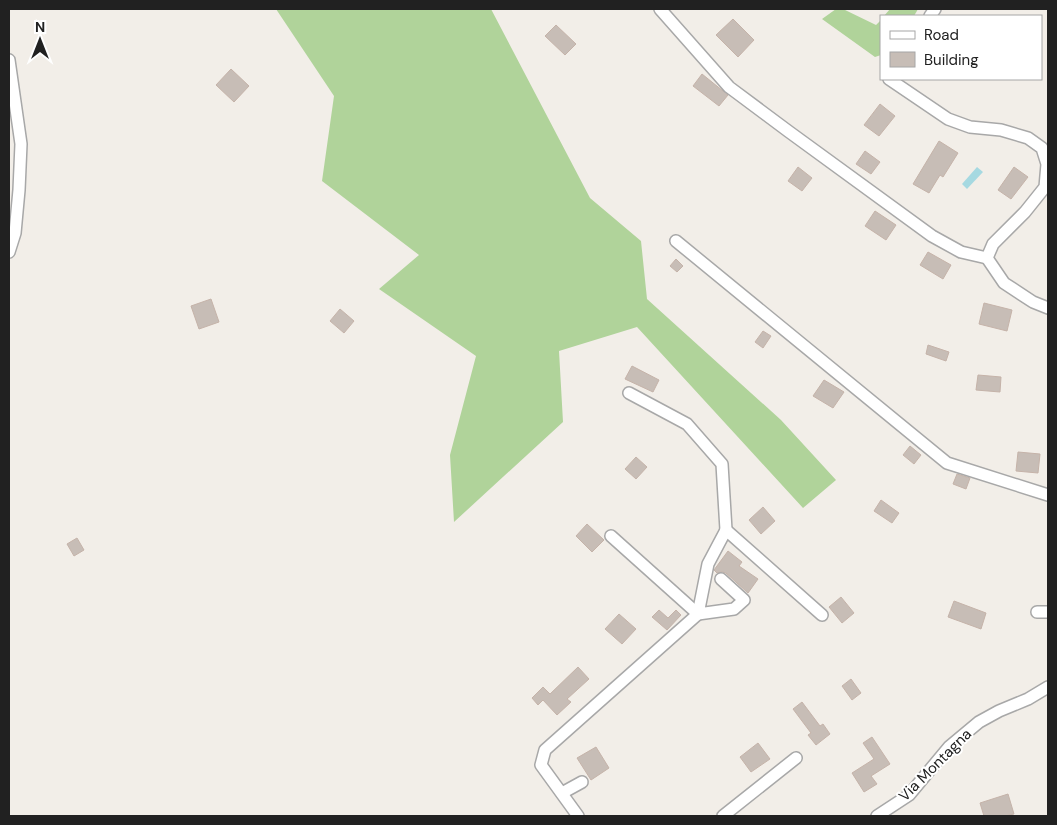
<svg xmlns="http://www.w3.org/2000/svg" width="1057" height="825" font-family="'DM Sans',sans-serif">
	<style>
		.forest { fill: #b0d39a }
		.water { fill: #a6d9e1 }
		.building { fill: #c7bdb6; stroke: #c5b3a9 }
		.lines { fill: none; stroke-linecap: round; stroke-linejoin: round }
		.street-casing { stroke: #a8a8a8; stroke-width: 14 }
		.street { stroke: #fff; stroke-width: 11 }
		.labels { text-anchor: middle; stroke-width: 4; stroke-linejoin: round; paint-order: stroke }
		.street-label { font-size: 15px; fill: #212121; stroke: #fff }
	</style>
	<rect width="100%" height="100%" fill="#f2eee8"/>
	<!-- forest -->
	<g class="forest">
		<path d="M276,9H491L590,198L641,241L647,299L781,420L836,480L803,508L637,327L559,351L563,422L454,522L450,455L476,356L379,289L419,255L322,181L334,96Z"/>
		<path d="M836,9H843L876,25L881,20V55L875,57L822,19Z"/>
		<path d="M890,9H918L914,16H884Z"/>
	</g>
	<!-- water -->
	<path class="water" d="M977,167L983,172L967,189L962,184Z"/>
	<!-- building -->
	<g class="building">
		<path d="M733,19L754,40L738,57L716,35Z"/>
		<path d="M556,25L576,44L565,55L545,36Z"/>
		<path d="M231,69L249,86L234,102L216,85Z"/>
		<path d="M702,74L728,95L719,106L693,86Z"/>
		<path d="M880,104L895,116L879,136L864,125Z"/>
		<path d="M939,141L958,153L943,177L940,175L929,193L913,184Z"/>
		<path d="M865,151L880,162L871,174L856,164Z"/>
		<path d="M798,167L812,178L802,191L788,181Z"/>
		<path d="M1014,167L1028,177L1011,199L998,190Z"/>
		<path d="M875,211L896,225L886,240L865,226Z"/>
		<path d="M928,252L951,265L943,279L920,265Z"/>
		<path d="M676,259L683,266L677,272L670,266Z"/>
		<path d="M211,299L219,322L199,329L191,306Z"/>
		<path d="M984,303L1012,310L1007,331L979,324Z"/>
		<path d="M340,309L354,321L344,333L330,321Z"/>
		<path d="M763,331L771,336L763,348L755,342Z"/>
		<path d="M928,345L949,352L946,361L926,354Z"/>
		<path d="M632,366L659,380L653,392L625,379Z"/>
		<path d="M978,375L1001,377L1000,392L976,390Z"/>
		<path d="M824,380L844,392L833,408L813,396Z"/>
		<path d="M910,446L921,455L914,464L903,455Z"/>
		<path d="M1018,452L1040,454L1038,473L1016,471Z"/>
		<path d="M636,457L647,467L636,479L625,469Z"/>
		<path d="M957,474L970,478L966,489L953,484Z"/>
		<path d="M881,500L899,513L892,523L874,511Z"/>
		<path d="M763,507L775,521L761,534L749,520Z"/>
		<path d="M587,524L604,540L592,552L576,536Z"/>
		<path d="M77,538L84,550L74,556L67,544Z"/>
		<path d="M728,551L742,562L739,566L758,579L748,593L726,573L722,572L717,573L714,570Z"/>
		<path d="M841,597L854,613L842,623L829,607Z"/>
		<path d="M954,601L986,613L981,629L948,617Z"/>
		<path d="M659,610L668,618L676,610L681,615L667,630L652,617Z"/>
		<path d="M619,614L636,629L622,644L605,629Z"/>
		<path d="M578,667L589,679L567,699L571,702L557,715L543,700L538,705L532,698L543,687L550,694Z"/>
		<path d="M851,679L861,693L852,700L842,686Z"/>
		<path d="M802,702L820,726L823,724L830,734L816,745L808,735L811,733L793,709Z"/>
		<path d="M872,737L890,764L871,776L877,784L864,792L852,773L874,759L863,743Z"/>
		<path d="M758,743L770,759L751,772L740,757Z"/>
		<path d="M596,747L609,768L591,780L577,758Z"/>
		<path d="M1008,794L1014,814L1005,816H984L980,803Z"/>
	</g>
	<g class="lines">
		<!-- street casing -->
		<g class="street-casing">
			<g id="street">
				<path d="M660,9L729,87L788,131L932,236L961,252L987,258"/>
				<path d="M930,16L935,9"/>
				<path d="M9,60L21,144L19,190L15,233L9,252"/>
				<path d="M889,79L948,119L970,127L1001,130L1028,138L1042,148L1047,164L1045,187L1025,212L993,244L987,258L1004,283L1033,302L1048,308"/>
				<path d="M676,241L947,463L1048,495"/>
				<path d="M629,393L687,424L722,464L726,530"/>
				<path d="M721,579L744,600L734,609L698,614L708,564L726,530L822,615"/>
				<path d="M1037,612H1048"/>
				<path d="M562,793L582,782"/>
				<path d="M578,816L541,765L545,750L698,614L611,536"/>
				<path d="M723,816L796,758"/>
				<path d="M877,816L909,795L949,747L979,722L999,711L1028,699L1048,687"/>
			</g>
		</g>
		<!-- street -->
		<use href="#street" class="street"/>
	</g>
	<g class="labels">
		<!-- street labels -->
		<g class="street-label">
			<text transform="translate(935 765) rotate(-45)" y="5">Via Montagna</text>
		</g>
	</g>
	<!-- border -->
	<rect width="1057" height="825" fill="none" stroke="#212121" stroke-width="20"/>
	<!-- legend -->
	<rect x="880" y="15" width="162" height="65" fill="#ffffff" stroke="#a6a6a6"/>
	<rect x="890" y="31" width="25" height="8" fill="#ffffff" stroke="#a6a6a6"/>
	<text x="924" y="40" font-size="15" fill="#212121">Road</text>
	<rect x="890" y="52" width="25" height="15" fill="#c7bdb6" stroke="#a6a6a6"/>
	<text x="924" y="65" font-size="15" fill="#212121">Building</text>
	<!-- north arrow -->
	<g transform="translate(40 40)" stroke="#ffffff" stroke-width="4" paint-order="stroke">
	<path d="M0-4L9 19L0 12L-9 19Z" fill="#212121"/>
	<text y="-8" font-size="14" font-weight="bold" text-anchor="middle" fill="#212121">N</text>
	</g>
</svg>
